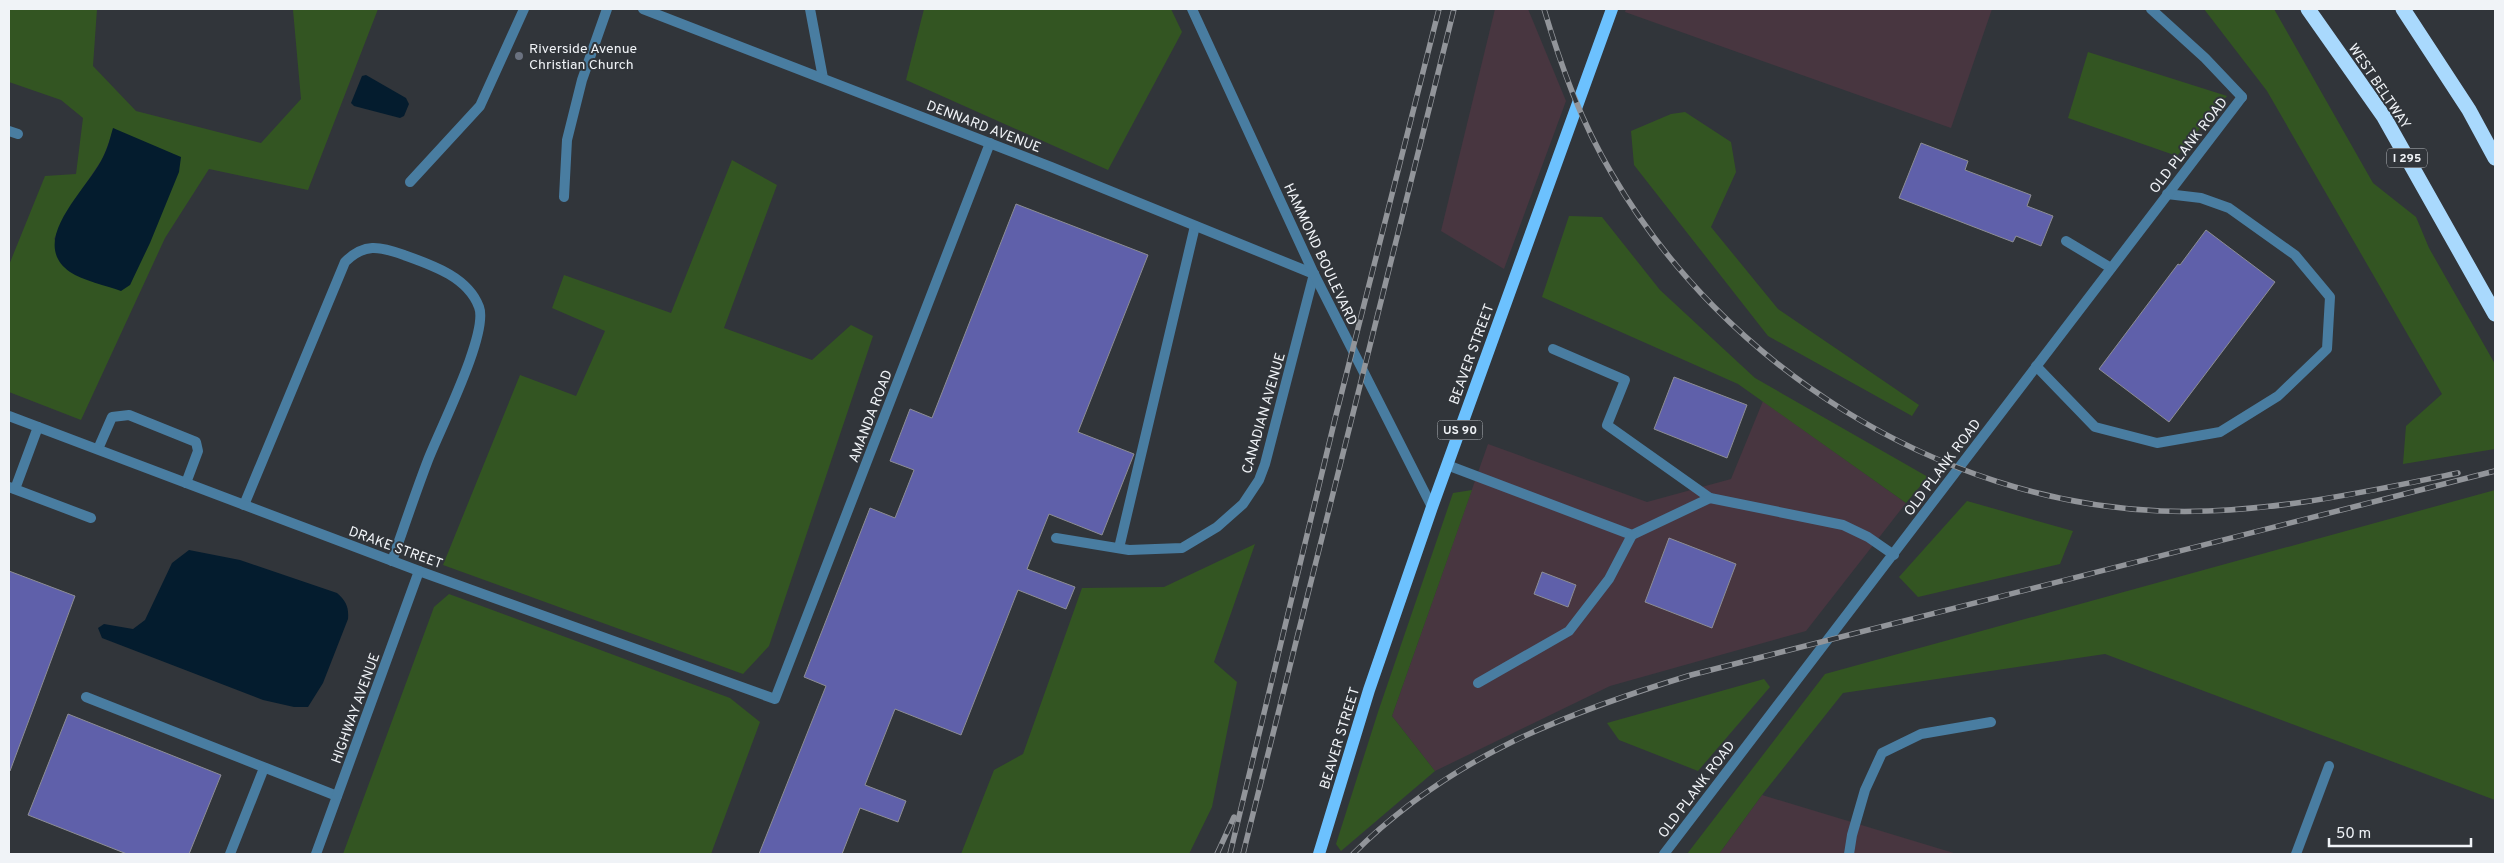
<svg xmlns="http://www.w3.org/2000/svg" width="2504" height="863" font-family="Overpass,sans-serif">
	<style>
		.commercial { fill: #483640 }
		.green { fill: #352; fill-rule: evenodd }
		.water { fill: #041c2e }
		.building { fill: #5f60aa; stroke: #8d8e95 }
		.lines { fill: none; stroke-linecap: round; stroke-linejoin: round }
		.lane { stroke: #497da1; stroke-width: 10 }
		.street { stroke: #497da1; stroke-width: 10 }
		.primary { stroke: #6cc1fe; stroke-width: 12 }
		.highway { stroke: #a9d9fd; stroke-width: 15 }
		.rail-casing { stroke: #92959a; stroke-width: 5.5 }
		.rail { stroke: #31353a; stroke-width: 4; stroke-dasharray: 11; stroke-linecap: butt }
		.worship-dot { fill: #6b7280; stroke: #31353a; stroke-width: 2 }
		.labels { text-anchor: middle; stroke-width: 4; stroke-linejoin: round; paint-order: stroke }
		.shield { fill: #31353a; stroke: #b7babe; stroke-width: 1 }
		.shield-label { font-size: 12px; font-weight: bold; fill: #f0f3f7 }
		.poi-label { font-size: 14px; fill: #f0f3f7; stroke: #31353a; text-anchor: start }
		.street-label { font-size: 14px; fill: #f0f3f7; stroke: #31353a }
	</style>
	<rect width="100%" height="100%" fill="#31353a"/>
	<!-- commercial -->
	<g class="commercial">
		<path d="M1495,9H1528L1566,101L1504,269L1441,231Z"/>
		<path d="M1626,9H1992L1951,128L1625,12Z"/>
		<path d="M1763,401L1906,503L1806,631L1610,686L1435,771L1392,716L1488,444L1647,502L1731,479Z"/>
		<path d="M1762,795L1957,854H1719Z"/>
	</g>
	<!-- green -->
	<g class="green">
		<path d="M9,9H97L93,66L136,111L261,143L301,99L293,10L291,9H378L308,190L209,169L165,238L81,420L9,392V265L45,176L76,174L83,118L61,100L9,82ZM114,128L161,212L130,285L54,239L71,206L103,158Z"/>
		<path d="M924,9H1171L1182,32L1108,170L906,80Z"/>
		<path d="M2204,9H2274L2373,183L2416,217L2429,248L2495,364V449L2403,464L2406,426L2442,394L2267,91Z"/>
		<path d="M2088,52L2227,96L2177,156L2068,118Z"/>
		<path d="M1685,112L1731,142L1736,172L1711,227L1778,309L1919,405L1912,416L1768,336L1634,165L1631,131L1671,114Z"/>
		<path d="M732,160L777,185L724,328L812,360L851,325L873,336L769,646L743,674L443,565L520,375L576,396L605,331L552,308L564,275L671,313Z"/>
		<path d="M1569,216L1602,217L1660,290L1755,378L1928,477L1906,503L1738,384L1542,297Z"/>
		<path d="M1472,490L1392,716L1435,771L1341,851L1336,844L1378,712L1453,493Z"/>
		<path d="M2495,490V800L2105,654L1843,693L1762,795L1719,854H1687L1825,674Z"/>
		<path d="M1967,501L2073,531L2060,564L1918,597L1899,577Z"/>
		<path d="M1255,544L1214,662L1237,682L1212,807L1189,854H961L994,770L1023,754L1082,588L1164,587Z"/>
		<path d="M449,594L730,698L760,722L711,854H343L434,607Z"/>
		<path d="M1764,679L1770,687L1698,771L1619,740L1607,723Z"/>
	</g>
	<!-- water -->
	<g class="water">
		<path d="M366,75L406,98L409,104L404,116L400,118L354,106L351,103L362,76Z"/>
		<path d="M113,128L181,157L179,172L150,243L130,285L121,291C107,286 82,280 70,272C26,241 89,188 103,157C108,148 110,138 113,128Z"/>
		<path d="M189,550L240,560L337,593C346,601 349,607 348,619L323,683L308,707H294L263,700L102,638L98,628L104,624L133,629L145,620L172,563Z"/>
	</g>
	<!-- building -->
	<g class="building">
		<path d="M1921,143L1968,161L1965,170L2031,195L2027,206L2053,216L2041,246L2016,236L2013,242L1899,198Z"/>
		<path d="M1016,204L1148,255L1078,432L1134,454L1102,535L1049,514L1027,569L1075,587L1066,609L1018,590L961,735L895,709L865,785L906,801L898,822L860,808L842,854H759L826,686L804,677L870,508L895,518L914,470L890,461L910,409L932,418Z"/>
		<path d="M2206,230L2275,282L2169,422L2099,369L2178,264L2180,265Z"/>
		<path d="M1674,377L1747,405L1727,458L1654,429Z"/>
		<path d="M1669,538L1736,564L1712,628L1645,602Z"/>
		<path d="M9,571L75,596L10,771H9Z"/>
		<path d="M1542,572L1576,585L1568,607L1534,594Z"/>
		<path d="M68,714L221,775L189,854H127L28,815Z"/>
	</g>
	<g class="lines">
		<!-- lane -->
		<g class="lane">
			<path d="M810,9L823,78"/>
			<path d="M2151,9L2205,58L2242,97"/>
			<path d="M9,131L18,134"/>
			<path d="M410,182L480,106L524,9"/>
			<path d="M564,197L567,140L582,80L607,9"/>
			<path d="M2066,241L2111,268"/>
			<path d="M1553,349L1625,380L1607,425L1710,498"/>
			<path d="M2036,366L2095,427L2157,443L2220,432L2278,396L2327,349L2330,297L2295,255L2229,208L2201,198L2167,194"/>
			<path d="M98,449L112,417L129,415L196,442L198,451L186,483"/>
			<path d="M1447,465L1632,535L1710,498L1843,525L1868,537L1894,555"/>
			<path d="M9,487L91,518"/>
			<path d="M15,489L38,427"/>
			<path d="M244,505L345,262C364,243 379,246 404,255C432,265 468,277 479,307C489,333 439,431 428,460C415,494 404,527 392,561"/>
			<path d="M1119,548L1195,226"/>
			<path d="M419,571L775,699L990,143"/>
			<path d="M1478,683L1569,631L1609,579L1632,535"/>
			<path d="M86,697L337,796"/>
			<path d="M230,854L264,768"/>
			<path d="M1849,854L1852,835L1865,790L1882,753L1921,734L1991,722"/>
		</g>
		<!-- street -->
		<g class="street">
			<path d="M643,9L1051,167L1314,274L1265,464L1259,480L1243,504L1217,527L1182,548L1129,550L1056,538"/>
			<path d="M1192,9L1314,274L1432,507"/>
			<path d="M9,416L419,571L316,854"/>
			<path d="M1664,854L2242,97"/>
			<path d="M2296,854L2329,766"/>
		</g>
		<!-- primary -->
		<path class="primary" d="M1319,854L1369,690L1432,507L1612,9"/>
		<!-- highway -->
		<g class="highway">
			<path d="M2308,9L2384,117L2495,314"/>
			<path d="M2403,9L2469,110L2495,158"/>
		</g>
		<!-- rail casing -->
		<g class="rail-casing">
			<g id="rail">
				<path d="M1544,9C1561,66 1581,122 1612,174C1723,365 1938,502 2161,511C2260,515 2361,493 2458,473"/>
				<path d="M1217,854L1234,817"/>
				<path d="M1230,854L1335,419L1439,9"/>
				<path d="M1243,854L1454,9"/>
				<path d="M1353,854C1450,757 1563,714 1691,675L2495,471"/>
			</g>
		</g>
		<!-- rail -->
		<use href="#rail" class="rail"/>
	</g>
	<!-- markers -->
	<circle class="worship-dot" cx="519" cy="56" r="5"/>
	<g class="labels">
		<!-- shield labels -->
		<g class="shield">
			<rect x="2387" y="148.5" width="40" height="19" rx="4"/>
			<rect x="1437.5" y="420.5" width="45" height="19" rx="4"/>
		</g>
		<g class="shield-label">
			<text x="2407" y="162">I 295</text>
			<text x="1460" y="434">US 90</text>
		</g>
		<!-- poi labels -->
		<g class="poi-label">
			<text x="529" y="53">Riverside Avenue<tspan x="529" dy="16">Christian Church</tspan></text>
		</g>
		<!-- street labels -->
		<g class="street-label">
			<text transform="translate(2380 86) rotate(56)" y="5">WEST BELTWAY</text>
			<text transform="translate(984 126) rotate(21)" y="5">DENNARD AVENUE</text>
			<text transform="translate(2188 145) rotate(-52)" y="5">OLD PLANK ROAD</text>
			<text transform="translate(1321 254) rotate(65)" y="5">HAMMOND BOULEVARD</text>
			<text transform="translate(1471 354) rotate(-70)" y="5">BEAVER STREET</text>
			<text transform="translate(1263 413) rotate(-74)" y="5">CANADIAN AVENUE</text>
			<text transform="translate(870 416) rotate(-69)" y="5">AMANDA ROAD</text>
			<text transform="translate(1942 467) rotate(-53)" y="5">OLD PLANK ROAD</text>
			<text transform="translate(396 547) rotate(20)" y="5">DRAKE STREET</text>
			<text transform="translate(355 708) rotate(-70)" y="5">HIGHWAY AVENUE</text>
			<text transform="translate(1339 738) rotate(-73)" y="5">BEAVER STREET</text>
			<text transform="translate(1696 789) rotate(-53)" y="5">OLD PLANK ROAD</text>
		</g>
	</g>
	<!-- border -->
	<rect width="2504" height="863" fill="none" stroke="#f0f3f7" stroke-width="20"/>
	<!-- scale -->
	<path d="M2329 838v8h142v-8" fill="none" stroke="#f0f3f7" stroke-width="2.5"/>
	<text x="2336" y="838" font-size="15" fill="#f0f3f7" stroke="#31353a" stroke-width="4" paint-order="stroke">50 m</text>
</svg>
